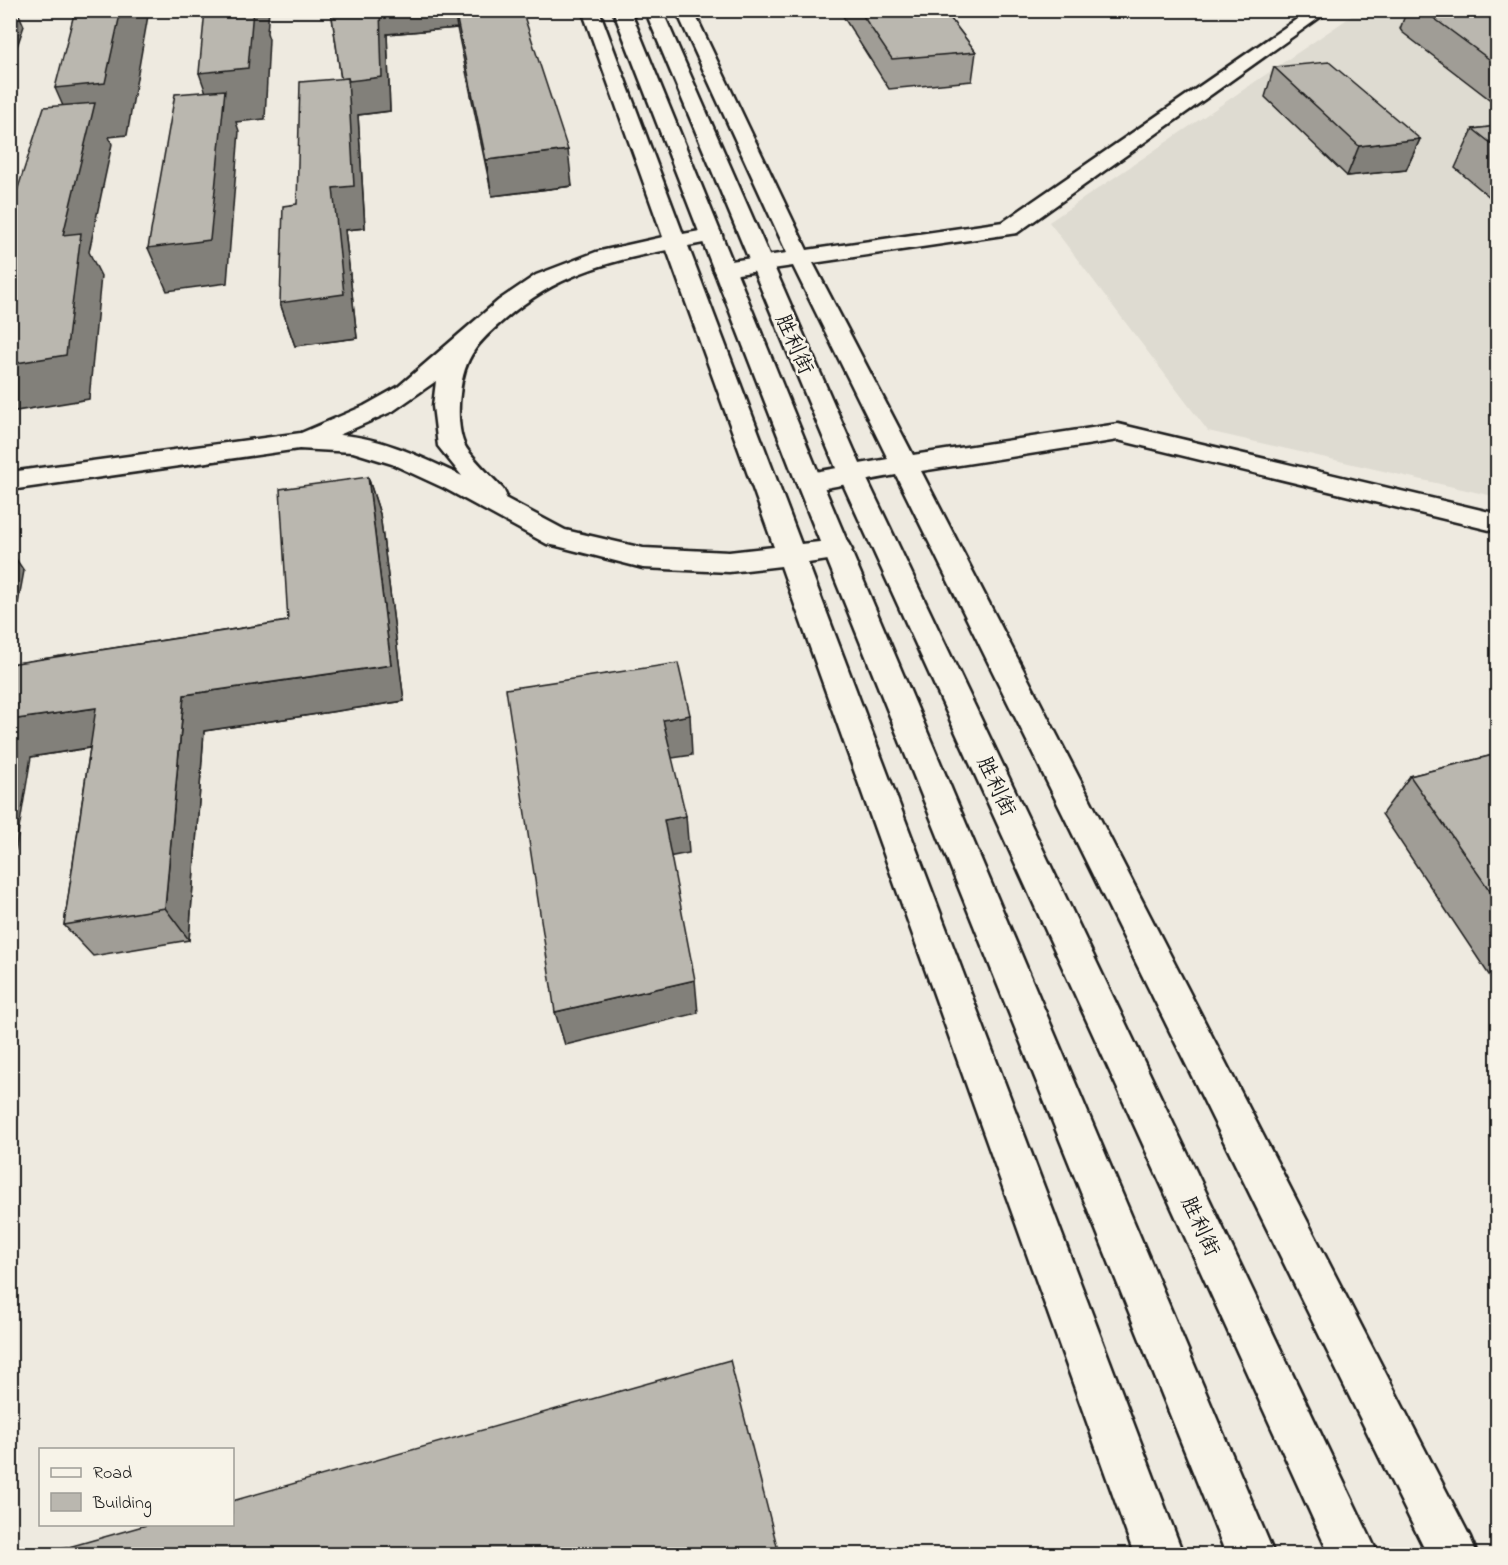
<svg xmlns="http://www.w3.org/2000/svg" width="1508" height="1565" font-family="'Indie Flower','LXGW WenKai TC',sans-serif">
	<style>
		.built { fill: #dedbd1 }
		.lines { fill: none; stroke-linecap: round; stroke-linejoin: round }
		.minor-casing { stroke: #1c1c1c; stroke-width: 5 }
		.major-casing { stroke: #1c1c1c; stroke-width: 5 }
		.minor { fill: #f7f3e8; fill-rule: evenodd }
		.major { fill: #f7f3e8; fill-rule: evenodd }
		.wall { fill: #a09d96; stroke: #1c1c1c; stroke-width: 1.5 }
		.shaded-wall { fill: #82807a; stroke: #1c1c1c; stroke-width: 1.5 }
		.building { fill: #bab7af; stroke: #1c1c1c; stroke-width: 1.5 }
		.labels { text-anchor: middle; stroke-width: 5; stroke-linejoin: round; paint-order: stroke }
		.street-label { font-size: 21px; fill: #1c1c1c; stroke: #f7f3e8 }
	</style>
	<rect width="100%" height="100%" fill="#eeeae0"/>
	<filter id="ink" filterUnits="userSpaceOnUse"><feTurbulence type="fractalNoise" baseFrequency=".0167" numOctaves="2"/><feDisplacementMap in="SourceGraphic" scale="12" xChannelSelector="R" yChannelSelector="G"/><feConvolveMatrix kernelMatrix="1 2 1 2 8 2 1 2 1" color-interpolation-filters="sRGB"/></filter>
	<g filter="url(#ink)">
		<!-- built -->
		<path class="built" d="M1359,11H1497V497L1208,431L1049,222Z"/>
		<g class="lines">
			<!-- minor casing -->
			<g class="minor-casing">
				<g id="minor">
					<path d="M582,10H599L683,234L711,229L719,230L722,235L719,240L688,246L801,544L838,540L848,543L852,550L848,557L808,563L1183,1554H1134L781,566L729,572L643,568L557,546L547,544L444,488L392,464L353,452L299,449L10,490V472L301,433L364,406L398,387L499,300L536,275L596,252L663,237ZM667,250L774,547L729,552L643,548L565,530L505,498L506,495L503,489C494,479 468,454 464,444C458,430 458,408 460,394C464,356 478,342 505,319C555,276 604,262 667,250ZM436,381L433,406L438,446L462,476C423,458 382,437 339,435L393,411Z"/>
					<path d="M676,10H693L807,250L1003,222L1310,10H1330L1017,233L813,263L913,455L1118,424L1498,514V532L1118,440L921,471L1470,1537L1477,1554H1427L896,475L809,491L800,488L796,482L800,476L809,473L888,459L793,266L724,276L716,274L713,269L716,264L724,262L787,253Z"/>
				</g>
			</g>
			<!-- major casing -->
			<g class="major-casing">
				<g id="major">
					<path d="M613,10H630L822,482L1274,1554H1226L796,482Z"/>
					<path d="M645,10H662L864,473L1378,1554H1329L838,473Z"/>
				</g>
			</g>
			<!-- minor -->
			<use href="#minor" class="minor"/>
			<!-- major -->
			<use href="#major" class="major"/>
		</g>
		<!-- wall -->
		<g class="wall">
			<path d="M331,10H522L572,186L492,196L457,28L387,34L390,111L358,115L365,228L345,230L357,338L295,346L280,303L297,204L341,79Z"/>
			<path d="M839,10H944L976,52L972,81L889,89Z"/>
			<path d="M1407,10H1482L1497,21V105L1402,32L1400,29Z"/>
			<path d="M1274,67L1420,139L1406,170L1347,176L1265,97Z"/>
			<path d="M1497,126V203L1455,168L1473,129Z"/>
			<path d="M368,477L380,514L404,701L204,731L189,940L93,956L64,925L90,748L31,757L10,664L288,621Z"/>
			<path d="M1497,754V987L1382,814L1410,776Z"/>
		</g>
		<!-- shaded-wall -->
		<g class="shaded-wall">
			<path d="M10,10H17L24,26L10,67Z"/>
			<path d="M121,10H149L127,135L109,137L112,144L89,252L101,276L89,399L10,412V364L63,235L78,140L55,88Z"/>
			<path d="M253,10H269L267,33L269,39L265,119L236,122L239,131L227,283L167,291L148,248L217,124L199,73Z"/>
			<path d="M380,10H454L457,28L387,34L390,111L358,115L365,228L345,230L357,338L295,346L280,303L333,188L342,82Z"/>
			<path d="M1420,139L1406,170L1347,176L1359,146Z"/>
			<path d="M568,150L572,186L492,196L486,160Z"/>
			<path d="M368,477L380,514L404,701L204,731L189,940L165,908L184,695L391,665Z"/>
			<path d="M10,550L24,571L10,647Z"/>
			<path d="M96,708L120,743L31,757L10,883V720Z"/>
			<path d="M690,715L692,755L666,759L663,720Z"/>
			<path d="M686,816L689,853L668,857L664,820Z"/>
			<path d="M695,980L698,1013L565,1045L555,1012Z"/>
		</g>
		<!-- building -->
		<g class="building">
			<path d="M75,10H121L105,83L55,88Z"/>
			<path d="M205,10H253L248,68L199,73Z"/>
			<path d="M331,10H380L382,77L349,81L348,78L341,79Z"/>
			<path d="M455,10H522L568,150L486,160Z"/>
			<path d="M859,10H944L976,52L892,59Z"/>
			<path d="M1423,10H1482L1497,21V65Z"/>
			<path d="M1329,62L1420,139L1359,146L1274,67Z"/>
			<path d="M348,78L354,186L333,188L344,294L280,303L283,206L297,204L300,82Z"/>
			<path d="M225,90L210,240L148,248L175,94Z"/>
			<path d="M95,103L63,235L81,233L66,355L10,364V213L44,107Z"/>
			<path d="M1497,126V148L1473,129Z"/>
			<path d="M368,477L391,665L184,695L165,908L64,925L96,708L10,720V664L288,621L280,489Z"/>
			<path d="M678,663L690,715L663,720L686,816L664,820L695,980L555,1012L506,689Z"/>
			<path d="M1497,754V901L1410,776Z"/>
			<path d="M730,1360L779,1554H44L150,1524H232V1501Z"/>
		</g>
	</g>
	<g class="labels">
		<!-- street labels -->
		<g class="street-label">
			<text transform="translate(795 344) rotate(66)" y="7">胜利街</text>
			<text transform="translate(997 786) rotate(65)" y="7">胜利街</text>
			<text transform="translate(1201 1226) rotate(65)" y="7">胜利街</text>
		</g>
	</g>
	<!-- margin -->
	<rect width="1508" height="1565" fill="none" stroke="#f7f3e8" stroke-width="36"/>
	<rect x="18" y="18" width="1472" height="1529" fill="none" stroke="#1c1c1c" stroke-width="2" filter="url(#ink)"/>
	<!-- legend -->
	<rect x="39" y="1448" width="195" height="78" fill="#f7f3e8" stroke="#9f9d96" stroke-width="1.5"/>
	<rect x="51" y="1468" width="30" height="9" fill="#f7f3e8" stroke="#9f9d96" stroke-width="1.5"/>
	<text x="93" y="1478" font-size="18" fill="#1c1c1c">Road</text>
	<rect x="51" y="1493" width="30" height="18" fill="#bab7af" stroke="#9f9d96" stroke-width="1.5"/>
	<text x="93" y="1508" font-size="18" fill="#1c1c1c">Building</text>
</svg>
